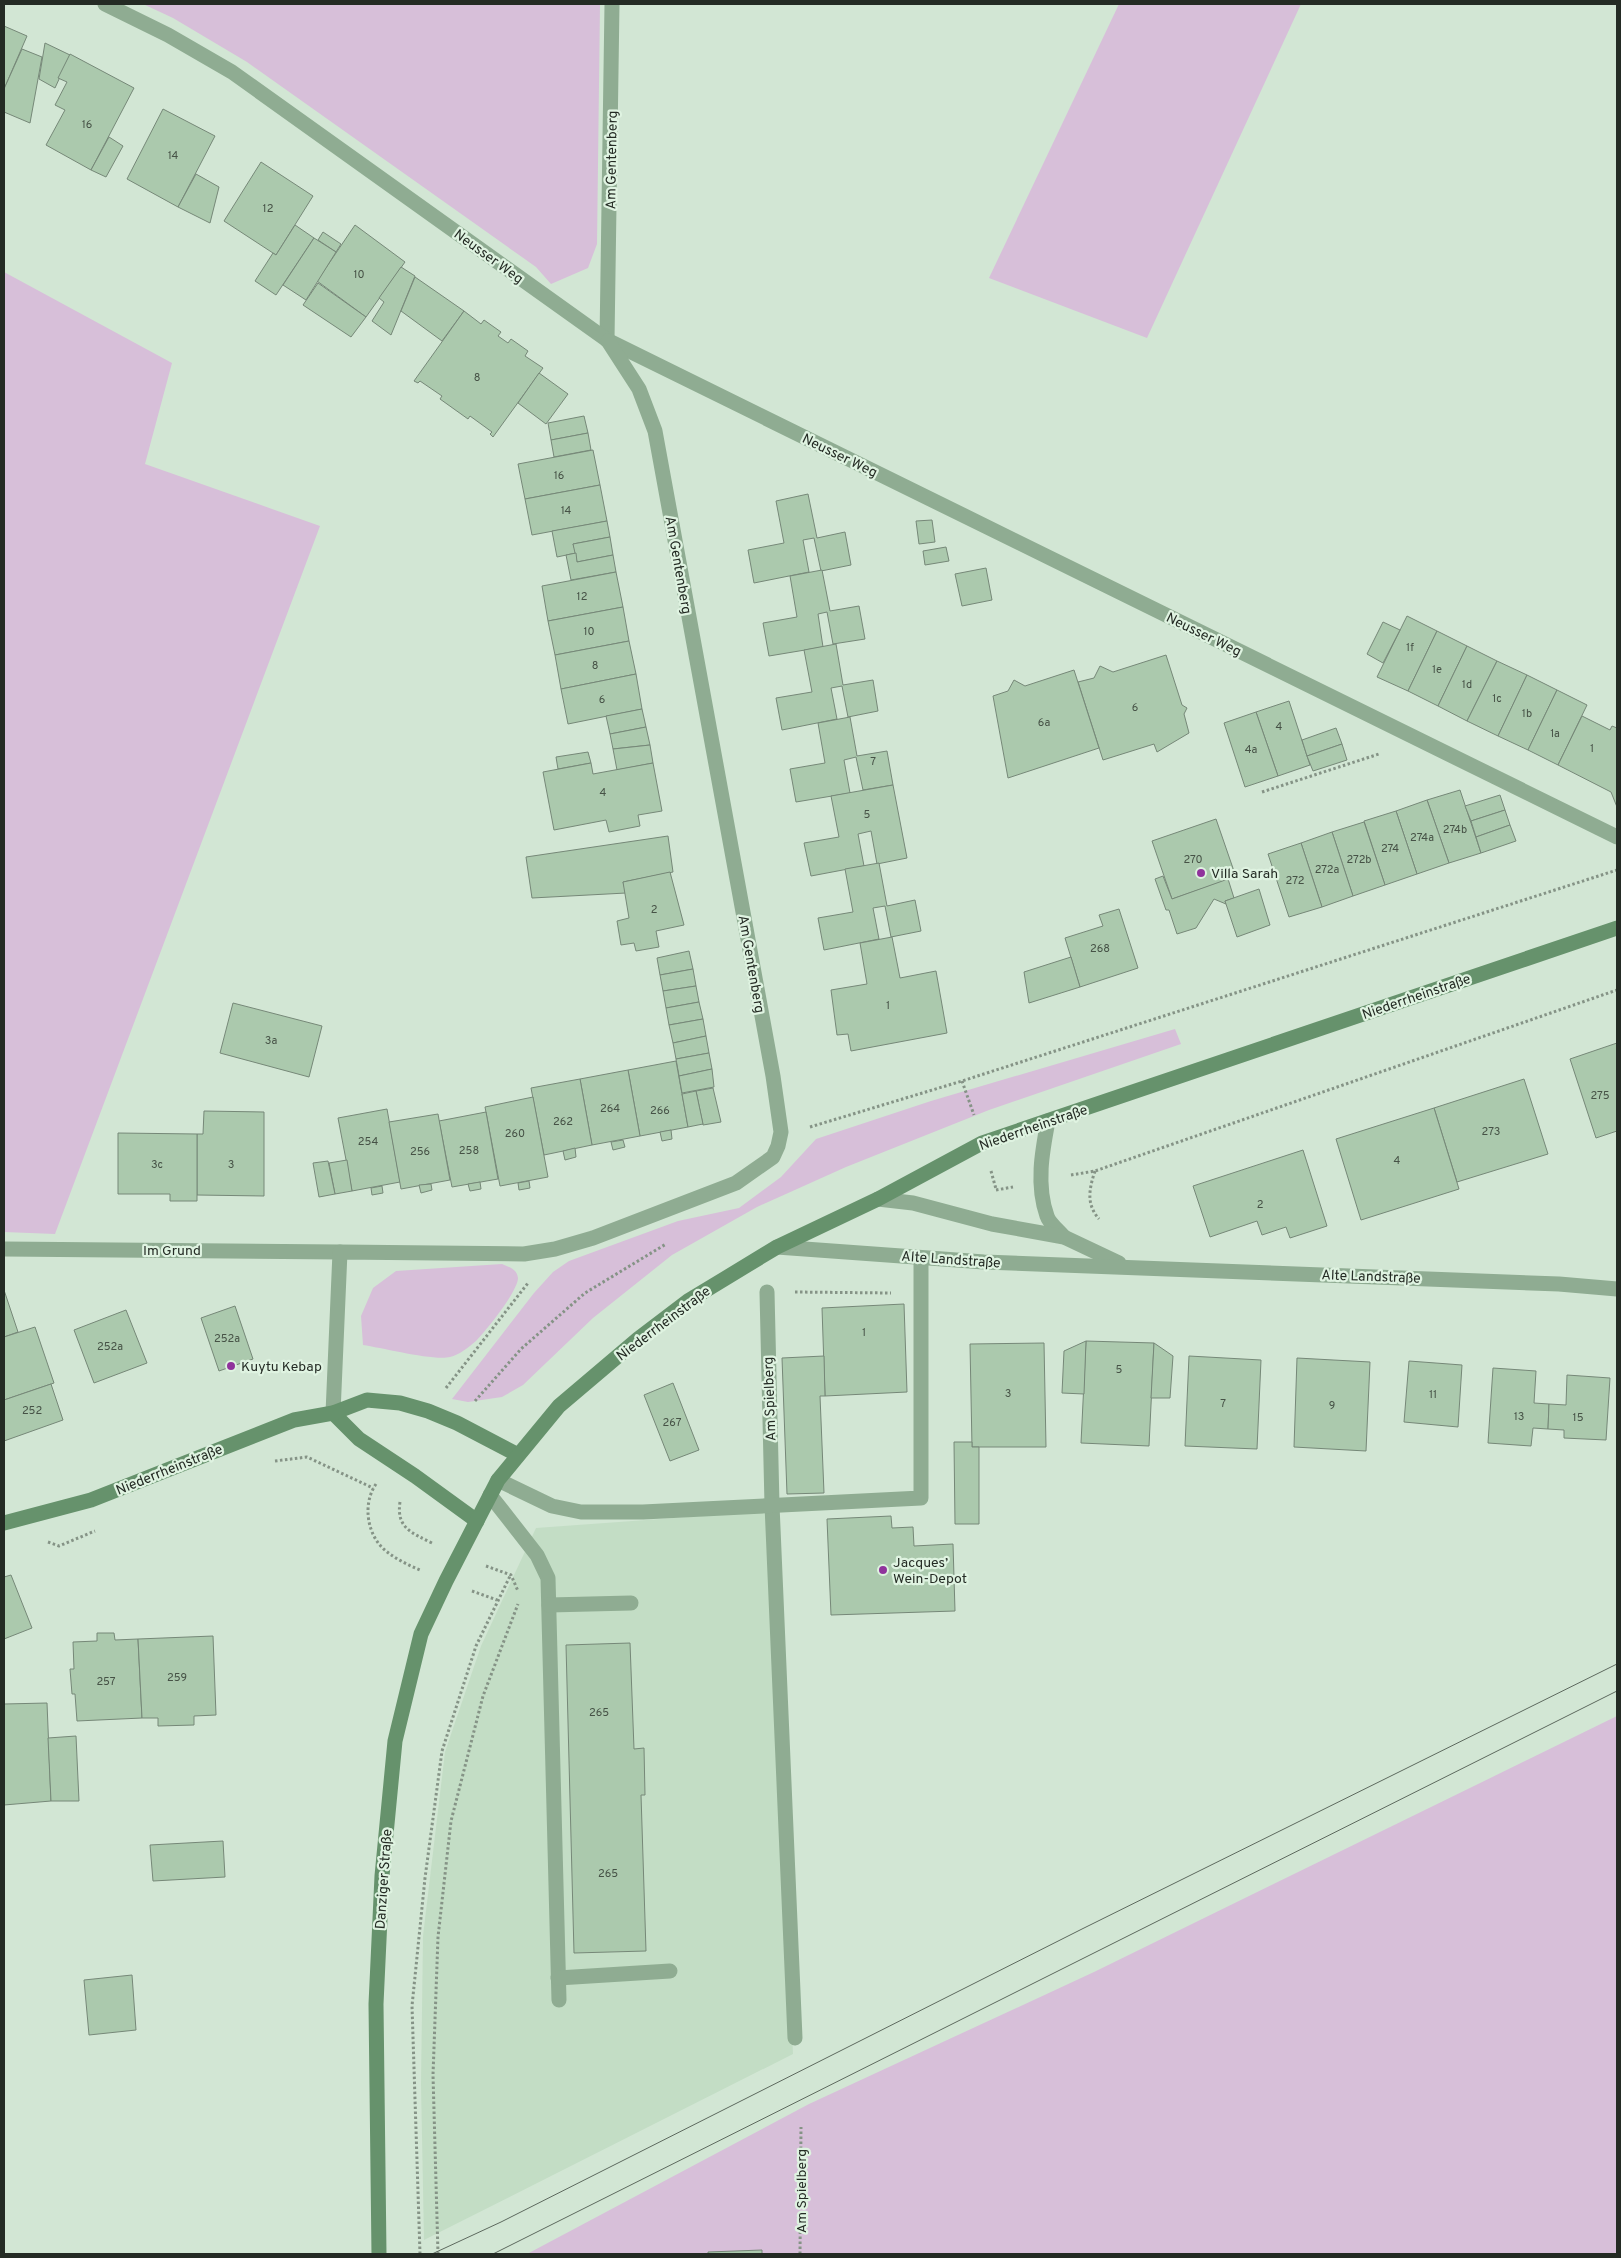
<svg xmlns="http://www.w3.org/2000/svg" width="1621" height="2258" font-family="Overpass,sans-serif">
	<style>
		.built { fill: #c3ddc5 }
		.green { fill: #d7bfd9 }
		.building { fill: #abc9ad; stroke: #768878 }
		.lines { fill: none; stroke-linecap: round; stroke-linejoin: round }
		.path { stroke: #859386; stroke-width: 3; stroke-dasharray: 2.5 2.5; stroke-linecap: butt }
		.lane { stroke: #8fac92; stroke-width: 15 }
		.street { stroke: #8fac92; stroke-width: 15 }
		.secondary { stroke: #66926c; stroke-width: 15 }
		.tram { stroke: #5d695e; stroke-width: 1 }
		.poi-dot { fill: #90339c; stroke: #dff3e1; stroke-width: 2 }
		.labels { text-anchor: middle; stroke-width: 4.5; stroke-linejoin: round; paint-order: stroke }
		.number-label { font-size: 11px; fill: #465246 }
		.street-label { font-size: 14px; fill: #242b24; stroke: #dff3e1 }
		.poi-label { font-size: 14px; fill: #242b24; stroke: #dff3e1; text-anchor: start }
	</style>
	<rect width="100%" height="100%" fill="#d2e6d4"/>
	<!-- built -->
	<path class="built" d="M770,1511L793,2054L424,2240L421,2084L423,1936L445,1752L481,1646L536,1528Z"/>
	<!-- green -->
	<g class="green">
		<path d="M143,4H600L597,244L588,268L551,284L536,267L247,62L173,18Z"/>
		<path d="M1119,4H1301L1147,338L989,278Z"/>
		<path d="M4,272L172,363L145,464L320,526L55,1234L4,1232Z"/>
		<path d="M1175,1029L1181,1044L989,1110L846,1167L757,1207L672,1255L593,1318L523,1385L502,1397L468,1402L452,1399L534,1293L553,1272L569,1261L678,1221L739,1208L781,1177L816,1139L931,1101Z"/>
		<path d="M502,1264C509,1267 517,1269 518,1278C518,1291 486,1331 476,1341C469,1347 459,1355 450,1357C434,1361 383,1348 363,1345L361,1316L373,1288L396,1271Z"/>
		<path d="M1617,1716V2254H527L809,2104L1094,1972Z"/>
	</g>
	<!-- building -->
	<g class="building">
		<path d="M4,26L27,36L4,89Z"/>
		<path d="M45,43L70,55L55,88L39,79Z"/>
		<path d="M22,49L42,57L30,123L4,112V89Z"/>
		<path d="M70,54L134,88L91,170L46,145L65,110L55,105L67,82L58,78Z"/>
		<path d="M163,109L215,136L178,207L127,179Z"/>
		<path d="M109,137L123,146L106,177L91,170Z"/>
		<path d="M261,162L313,196L276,255L224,221Z"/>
		<path d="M196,174L219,187L210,223L178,207Z"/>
		<path d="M295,225L314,238L276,295L255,281L273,253L276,255Z"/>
		<path d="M355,225L405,262L366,317L317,281Z"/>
		<path d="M323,232L341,244L336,252L318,240Z"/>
		<path d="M314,238L336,252L306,300L283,285Z"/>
		<path d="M401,267L415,276L391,335L372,321L384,302L379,298Z"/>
		<path d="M415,277L464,311L442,341L401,311Z"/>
		<path d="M318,283L366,317L351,337L303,305Z"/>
		<path d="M464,311L481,324L484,320L501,332L498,336L508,343L511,339L528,351L525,356L543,368L493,437L490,434L492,432L470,416L468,419L440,399L442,396L420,381L418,383L414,381Z"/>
		<path d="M539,373L568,394L546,424L518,403Z"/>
		<path d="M584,416L588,433L551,440L548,423Z"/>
		<path d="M588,433L591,450L554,457L551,440Z"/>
		<path d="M593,450L600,485L525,499L518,464Z"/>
		<path d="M600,485L607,521L532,535L525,499Z"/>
		<path d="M808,494L817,538L845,532L851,565L821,571L814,538L803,540L809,572L754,583L748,550L784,543L776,501Z"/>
		<path d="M932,520L935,542L919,544L916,521Z"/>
		<path d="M607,521L610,537L573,544L576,553L557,557L552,531Z"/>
		<path d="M610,537L613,555L577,562L573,544Z"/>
		<path d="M946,547L949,561L925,565L923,551Z"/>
		<path d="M576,553L577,562L613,555L616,572L571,580L566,555Z"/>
		<path d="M986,568L992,600L962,606L955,574Z"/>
		<path d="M822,570L830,611L859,606L865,639L833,644L827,612L818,614L823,647L769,656L763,623L797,617L790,576Z"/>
		<path d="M616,572L623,607L548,621L542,586Z"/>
		<path d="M623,607L629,641L555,655L548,621Z"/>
		<path d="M1407,616L1437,631L1408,691L1377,677Z"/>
		<path d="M1383,622L1400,630L1383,663L1367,654Z"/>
		<path d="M1437,631L1467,646L1438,706L1408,691Z"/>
		<path d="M629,641L636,674L561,689L555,655Z"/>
		<path d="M836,644L843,685L873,680L878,711L848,717L842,686L831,688L837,719L782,730L776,698L812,692L804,650Z"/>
		<path d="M1467,646L1497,661L1467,721L1438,706Z"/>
		<path d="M1166,655L1182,705L1187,708L1184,714L1189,733L1157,752L1154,744L1103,760L1078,682L1094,678L1100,666L1113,672Z"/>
		<path d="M1497,661L1527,675L1498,736L1467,721Z"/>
		<path d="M1074,670L1099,748L1008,778L993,696L1008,691L1014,680L1025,686Z"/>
		<path d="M636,674L642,709L568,724L561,689Z"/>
		<path d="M1527,675L1557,690L1528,750L1498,736Z"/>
		<path d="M1557,690L1587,705L1558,765L1528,750Z"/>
		<path d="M1289,701L1310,765L1278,776L1256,712Z"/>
		<path d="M642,709L646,727L610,734L606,716Z"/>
		<path d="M1256,712L1278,776L1245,787L1224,723Z"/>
		<path d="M1582,716L1610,730L1612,726L1617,728V807L1611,792L1558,765Z"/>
		<path d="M850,717L857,756L887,751L893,785L863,790L856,757L844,760L850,793L796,802L790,769L825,763L818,723Z"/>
		<path d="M646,727L650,745L613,749L610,734Z"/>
		<path d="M1336,728L1342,744L1307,756L1302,740Z"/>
		<path d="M1342,744L1347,760L1313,771L1307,756Z"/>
		<path d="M650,745L653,763L617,770L613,749Z"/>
		<path d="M588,752L591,763L558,769L556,757Z"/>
		<path d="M591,763L593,774L653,763L662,811L638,815L640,826L609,832L606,820L554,830L543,772Z"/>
		<path d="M893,785L907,858L877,864L871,831L858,834L864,866L811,876L804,843L839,837L831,796Z"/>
		<path d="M1460,790L1481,853L1449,863L1427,800Z"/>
		<path d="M1500,795L1505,810L1471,821L1465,806Z"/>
		<path d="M1427,800L1449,863L1417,874L1396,811Z"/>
		<path d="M1505,810L1510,825L1476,837L1471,821Z"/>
		<path d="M1396,811L1417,874L1385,885L1364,821Z"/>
		<path d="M1216,819L1236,877L1172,899L1152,841Z"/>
		<path d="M1364,822L1385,885L1353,896L1332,832Z"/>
		<path d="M1510,825L1516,841L1481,853L1476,837Z"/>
		<path d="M1332,832L1353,896L1322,907L1301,843Z"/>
		<path d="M668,836L673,872L623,882L626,893L532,898L526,857Z"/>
		<path d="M1301,843L1322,907L1289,917L1268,854Z"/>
		<path d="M879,863L887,906L915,900L921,931L891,937L885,906L873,908L879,939L824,950L818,918L853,912L845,869Z"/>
		<path d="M670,872L684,925L656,931L659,947L636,951L634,943L621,945L617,921L629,918L623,882Z"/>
		<path d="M1163,876L1172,899L1228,879L1234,898L1225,901L1226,904L1214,899L1196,928L1177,934L1169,910H1166L1155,879Z"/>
		<path d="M1259,889L1270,925L1237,937L1225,901Z"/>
		<path d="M1119,909L1138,968L1080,987L1065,938L1103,926L1099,915Z"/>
		<path d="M892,937L900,978L936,971L947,1033L851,1051L848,1034L837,1035L831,990L867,984L860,943Z"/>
		<path d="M689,951L693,969L660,975L657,958Z"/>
		<path d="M1071,957L1080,987L1029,1003L1024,972Z"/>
		<path d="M693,969L696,986L663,991L660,975Z"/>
		<path d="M696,986L699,1002L666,1008L663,991Z"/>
		<path d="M699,1002L703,1019L669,1025L666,1008Z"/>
		<path d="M233,1003L322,1026L309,1077L220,1053Z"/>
		<path d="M703,1019L706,1036L673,1043L669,1025Z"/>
		<path d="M706,1036L709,1053L676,1059L673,1043Z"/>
		<path d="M1617,1043V1131L1596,1138L1570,1059Z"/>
		<path d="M709,1053L712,1069L679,1076L676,1059Z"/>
		<path d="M676,1061L688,1127L640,1136L628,1070Z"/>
		<path d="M712,1069L714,1087L682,1093L679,1076Z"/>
		<path d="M628,1070L640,1136L592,1145L580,1079Z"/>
		<path d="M580,1079L592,1145L544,1155L531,1088Z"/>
		<path d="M1524,1079L1548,1154L1457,1182L1434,1108Z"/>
		<path d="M713,1088L721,1122L703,1125L696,1091Z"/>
		<path d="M696,1091L703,1124L688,1127L682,1094Z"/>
		<path d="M533,1097L548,1177L500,1186L485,1107Z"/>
		<path d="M1434,1108L1459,1189L1361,1220L1336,1139Z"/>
		<path d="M387,1109L400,1182L352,1191L338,1118Z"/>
		<path d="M204,1111L264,1112V1196L197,1195V1134H203Z"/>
		<path d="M486,1112L498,1179L452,1187L439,1121Z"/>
		<path d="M438,1114L450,1180L401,1189L389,1122Z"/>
		<path d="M671,1130L672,1139L662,1141L660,1132Z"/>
		<path d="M118,1133L197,1134V1201H170V1194H118Z"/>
		<path d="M623,1140L625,1147L613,1150L611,1142Z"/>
		<path d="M575,1148L576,1157L565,1160L563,1151Z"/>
		<path d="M1303,1150L1327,1226L1290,1238L1286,1227L1262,1235L1257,1221L1210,1237L1193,1186Z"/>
		<path d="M347,1160L352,1191L335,1194L329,1163Z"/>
		<path d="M328,1161L335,1194L319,1197L313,1163Z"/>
		<path d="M529,1181L530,1188L519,1190L518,1183Z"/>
		<path d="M480,1182L481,1189L470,1191L468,1184Z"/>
		<path d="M431,1184L432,1190L421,1193L419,1185Z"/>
		<path d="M382,1186L383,1193L372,1195L371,1188Z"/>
		<path d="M4,1290L18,1332L4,1337Z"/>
		<path d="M904,1304L907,1392L825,1396L822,1308Z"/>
		<path d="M235,1306L253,1359L219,1371L201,1318Z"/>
		<path d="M126,1310L147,1363L94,1383L74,1330Z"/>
		<path d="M35,1327L54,1383L4,1400V1337Z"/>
		<path d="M1086,1341L1154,1343L1149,1446L1081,1443Z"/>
		<path d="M1086,1341L1084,1394L1062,1393L1064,1351Z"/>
		<path d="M1044,1343L1046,1447H972L970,1344Z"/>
		<path d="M1154,1343L1173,1356L1170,1398H1151Z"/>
		<path d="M824,1356L825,1396H820L824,1493L787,1494L782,1358Z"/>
		<path d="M1189,1356L1261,1360L1257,1449L1185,1446Z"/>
		<path d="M1297,1358L1370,1362L1366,1451L1294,1447Z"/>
		<path d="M1409,1361L1462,1365L1458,1427L1404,1422Z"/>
		<path d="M1493,1368L1536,1371L1534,1403L1549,1404L1548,1429L1533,1428L1531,1446L1488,1443Z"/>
		<path d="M1567,1375L1610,1378L1606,1440L1564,1438V1430L1548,1429L1549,1404L1566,1405Z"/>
		<path d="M673,1383L699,1450L670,1461L644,1395Z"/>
		<path d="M51,1384L63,1420L4,1441V1400Z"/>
		<path d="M954,1442H972V1447H979V1524H955Z"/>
		<path d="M891,1516L892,1528L913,1527L914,1546L953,1544L955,1611L831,1615L827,1519Z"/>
		<path d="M11,1575L32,1628L4,1639V1577Z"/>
		<path d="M97,1633H114L115,1640L138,1639L142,1718L77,1721L75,1694H72L70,1669H74L73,1642L97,1641Z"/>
		<path d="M213,1636L216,1715L194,1716V1725L158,1726V1718H142L138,1639Z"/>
		<path d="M630,1643L634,1749L644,1748L645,1795H641L646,1951L574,1953L566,1645Z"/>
		<path d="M47,1703L51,1801L4,1805V1704Z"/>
		<path d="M76,1736L79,1801H51L48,1738Z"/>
		<path d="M223,1841L225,1877L153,1881L150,1845Z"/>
		<path d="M132,1975L136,2030L89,2035L84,1980Z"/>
		<path d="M762,2250V2254H708V2252Z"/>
	</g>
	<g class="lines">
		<!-- path -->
		<g class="path">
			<path d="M1262,792L1379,754"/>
			<path d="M962,1081L974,1115"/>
			<path d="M810,1127L962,1081L1617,870"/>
			<path d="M991,1171L996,1189"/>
			<path d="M1095,1171C1089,1189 1086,1204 1099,1219"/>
			<path d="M1071,1175L1095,1171L1617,990"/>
			<path d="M996,1190L1013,1187"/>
			<path d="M795,1292L891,1293"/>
			<path d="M446,1388L528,1283"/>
			<path d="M475,1401L521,1349L585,1293L666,1244"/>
			<path d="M275,1461L307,1457L373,1488"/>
			<path d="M376,1484C362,1504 367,1536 386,1551C396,1559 408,1565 420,1570"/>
			<path d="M400,1502C396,1528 412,1533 432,1543"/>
			<path d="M48,1542L59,1546L95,1531"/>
			<path d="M486,1566L511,1575L518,1591"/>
			<path d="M472,1591L497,1600"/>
			<path d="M420,2254L412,2006L425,1878L442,1751L476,1646L510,1576"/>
			<path d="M438,2254L433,2075L438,1937L451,1821L483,1696L518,1604"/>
			<path d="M800,2254L801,2127"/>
		</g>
		<!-- lane -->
		<g class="lane">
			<path d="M607,340L612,4"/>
			<path d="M767,1292L772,1505L795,2038"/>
			<path d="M498,1480L552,1506L581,1512H643L921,1498V1258"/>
			<path d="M490,1495L537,1555L548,1578L559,2000"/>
			<path d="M549,1605L631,1603"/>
			<path d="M558,1978L670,1971"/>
		</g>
		<!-- street -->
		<g class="street">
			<path d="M105,4L168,35L232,72L607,340L1617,837"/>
			<path d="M1048,1121C1042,1152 1036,1185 1047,1216C1049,1223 1059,1231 1064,1237"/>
			<path d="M878,1199L913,1203L992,1224L1064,1237L1119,1263"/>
			<path d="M777,1247L984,1262L1559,1284L1617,1289"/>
			<path d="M4,1249L340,1252"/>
			<path d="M333,1413L340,1252L524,1254L555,1249L593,1238L736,1183L773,1157L778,1146L781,1132L773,1076L655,431L639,389L608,341"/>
		</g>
		<!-- secondary -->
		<g class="secondary">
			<path d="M333,1413L359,1439L415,1476L477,1521"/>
			<path d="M4,1523L91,1500L294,1420L333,1413L367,1400L400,1403L428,1411L457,1423L518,1455"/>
			<path d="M379,2254L376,2004L382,1876L395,1741L421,1634L446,1581L498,1480L559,1406L638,1339L688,1301L777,1247L878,1199L982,1143L1617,928"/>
		</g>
		<!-- tram -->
		<g class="tram">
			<path d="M432,2254L501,2222L1082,1929L1617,1664"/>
			<path d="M493,2254L1617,1691"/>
		</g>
	</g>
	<!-- markers -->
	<g class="poi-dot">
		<circle cx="1201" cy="873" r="5"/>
		<circle cx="231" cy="1366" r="5"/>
		<circle cx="883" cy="1570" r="5"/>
	</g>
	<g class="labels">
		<!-- number labels -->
		<g class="number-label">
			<text x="87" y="128">16</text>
			<text x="173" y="159">14</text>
			<text x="268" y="212">12</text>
			<text x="359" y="278">10</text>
			<text x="477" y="381">8</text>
			<text x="559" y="479">16</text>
			<text x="566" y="514">14</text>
			<text x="582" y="600">12</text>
			<text x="589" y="635">10</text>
			<text x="1410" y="651">1f</text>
			<text x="595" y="669">8</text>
			<text x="1437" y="673">1e</text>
			<text x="1467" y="688">1d</text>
			<text x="1497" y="702">1c</text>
			<text x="602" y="703">6</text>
			<text x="1135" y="711">6</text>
			<text x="1527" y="717">1b</text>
			<text x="1044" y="726">6a</text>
			<text x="1279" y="730">4</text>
			<text x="1555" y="737">1a</text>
			<text x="1592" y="752">1</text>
			<text x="1251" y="753">4a</text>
			<text x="873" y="765">7</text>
			<text x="603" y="796">4</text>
			<text x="867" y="818">5</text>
			<text x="1455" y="833">274b</text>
			<text x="1422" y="841">274a</text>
			<text x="1390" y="852">274</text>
			<text x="1193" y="863">270</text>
			<text x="1359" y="863">272b</text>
			<text x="1327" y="873">272a</text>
			<text x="1295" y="884">272</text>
			<text x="654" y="913">2</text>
			<text x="1100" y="952">268</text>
			<text x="888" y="1009">1</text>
			<text x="271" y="1044">3a</text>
			<text x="1600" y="1099">275</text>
			<text x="610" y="1112">264</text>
			<text x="660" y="1114">266</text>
			<text x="563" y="1125">262</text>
			<text x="1491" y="1135">273</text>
			<text x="515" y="1137">260</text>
			<text x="368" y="1145">254</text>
			<text x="469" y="1154">258</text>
			<text x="420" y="1155">256</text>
			<text x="1397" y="1164">4</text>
			<text x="157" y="1168">3c</text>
			<text x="231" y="1168">3</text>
			<text x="1260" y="1208">2</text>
			<text x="864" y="1336">1</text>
			<text x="227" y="1342">252a</text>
			<text x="110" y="1350">252a</text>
			<text x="1119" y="1373">5</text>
			<text x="1008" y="1397">3</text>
			<text x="1433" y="1398">11</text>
			<text x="1223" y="1407">7</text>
			<text x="1332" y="1409">9</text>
			<text x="32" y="1414">252</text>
			<text x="1519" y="1420">13</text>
			<text x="1578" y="1421">15</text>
			<text x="672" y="1426">267</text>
			<text x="177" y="1681">259</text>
			<text x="106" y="1685">257</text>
			<text x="599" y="1716">265</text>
			<text x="608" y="1877">265</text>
		</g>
		<!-- street labels -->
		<g class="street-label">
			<text transform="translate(611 160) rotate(-89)" y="5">Am Gentenberg</text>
			<text transform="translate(489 256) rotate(36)" y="5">Neusser Weg</text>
			<text transform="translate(840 455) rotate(26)" y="5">Neusser Weg</text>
			<text transform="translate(679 565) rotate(80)" y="5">Am Gentenberg</text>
			<text transform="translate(1204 634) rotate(26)" y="5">Neusser Weg</text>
			<text transform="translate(752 964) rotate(80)" y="5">Am Gentenberg</text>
			<text transform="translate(1416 996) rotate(-19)" y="5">Niederrheinstraße</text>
			<text transform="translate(1033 1127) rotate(-19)" y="5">Niederrheinstraße</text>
			<text x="172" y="1255">Im Grund</text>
			<text transform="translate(951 1259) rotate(4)" y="5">Alte Landstraße</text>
			<text transform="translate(1371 1276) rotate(2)" y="5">Alte Landstraße</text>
			<text transform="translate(663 1323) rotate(-37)" y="5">Niederrheinstraße</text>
			<text transform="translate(769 1399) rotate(-92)" y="5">Am Spielberg</text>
			<text transform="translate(169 1469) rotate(-22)" y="5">Niederrheinstraße</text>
			<text transform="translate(383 1879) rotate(-86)" y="5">Danziger Straße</text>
			<text transform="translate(801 2191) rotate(-90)" y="5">Am Spielberg</text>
		</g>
		<!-- poi labels -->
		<g class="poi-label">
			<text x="1211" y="878">Villa Sarah</text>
			<text x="241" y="1371">Kuytu Kebap</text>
			<text x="893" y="1567">Jacques’<tspan x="893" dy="16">Wein-Depot</tspan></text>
		</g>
	</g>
	<!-- border -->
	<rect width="1621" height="2258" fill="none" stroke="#242b24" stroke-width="10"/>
</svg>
